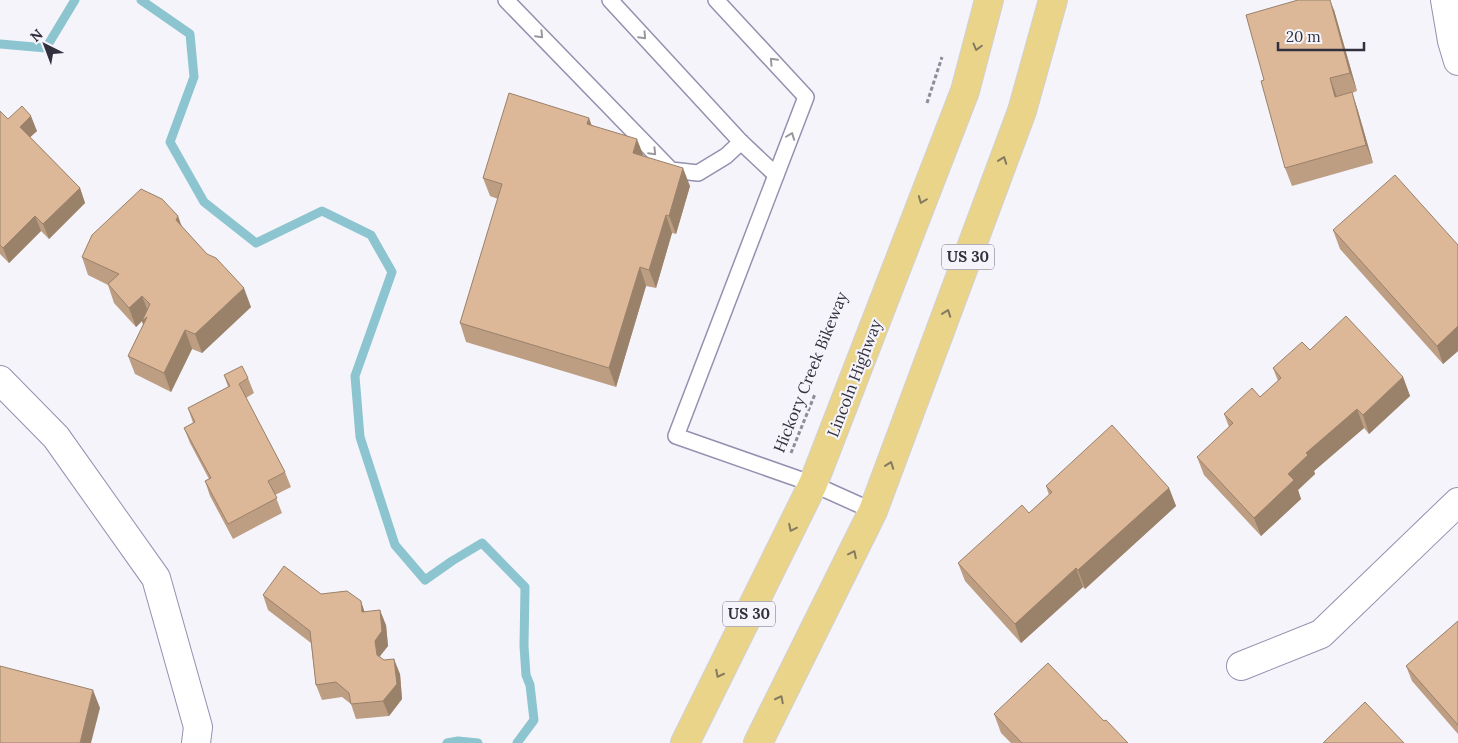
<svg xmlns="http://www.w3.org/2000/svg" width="1458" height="743" font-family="Lora,serif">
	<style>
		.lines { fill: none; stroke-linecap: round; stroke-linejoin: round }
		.stream { stroke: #8cc4cf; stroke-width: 9 }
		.lane-casing { stroke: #9490af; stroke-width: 18 }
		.street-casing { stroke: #9490af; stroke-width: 30 }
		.primary-casing { stroke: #d2d1d4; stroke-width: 30 }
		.path { stroke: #8e8d97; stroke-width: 3; stroke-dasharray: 4 2.5; stroke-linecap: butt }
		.lane { stroke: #fff; stroke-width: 15 }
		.street { stroke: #fff; stroke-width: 28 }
		.primary { stroke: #e9d489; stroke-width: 28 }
		.wall { fill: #bd9e83 }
		.shaded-wall { fill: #9a816a }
		.building { fill: #dcb898; stroke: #9a816a }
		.oneway { stroke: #98989e }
		.oneway2 { stroke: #847a5f }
		.labels { text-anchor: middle; stroke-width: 4.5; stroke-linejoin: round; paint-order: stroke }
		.shield { fill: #f5f4fb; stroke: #6c6b75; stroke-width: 1 }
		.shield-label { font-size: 15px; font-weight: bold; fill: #31303c }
		.street-label { font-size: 16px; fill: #31303c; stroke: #f5f4fb }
	</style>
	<rect width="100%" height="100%" fill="#f5f4fb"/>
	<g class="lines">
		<!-- stream -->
		<g class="stream">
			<path d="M141,0L190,34L194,77L170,142L204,202L256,243L322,211L371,235L392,272L355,376L360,437L395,545L425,580L452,561L482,543L525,587L524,646L526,675L530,685L534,720L517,743"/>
			<path d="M0,44L46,48L75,0"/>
			<path d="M447,743L458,741L478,743"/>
		</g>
		<!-- lane casing -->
		<g class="lane-casing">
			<g id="lane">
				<path d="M506,0L671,170L698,173L726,156L741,142"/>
				<path d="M610,0L741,142L776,175"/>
				<path d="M716,0L806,97L676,436L813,484L873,511"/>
			</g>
		</g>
		<!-- street casing -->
		<g class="street-casing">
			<g id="street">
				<path d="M1445,0L1452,41L1458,61"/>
				<path d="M0,380L56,437L156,578L198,727L196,743"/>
				<path d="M1241,666L1321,634L1458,502"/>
			</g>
		</g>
		<!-- primary casing -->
		<g class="primary-casing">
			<g id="primary">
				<path d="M685,743L813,484L965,91L989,0"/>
				<path d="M758,743L873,511L1022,111L1053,0"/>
			</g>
		</g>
		<!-- path -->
		<g class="path">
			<path d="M927,103L942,57"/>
			<path d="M791,453L815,394"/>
		</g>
		<!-- lane -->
		<use href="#lane" class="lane"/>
		<!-- street -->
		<use href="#street" class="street"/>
		<!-- primary -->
		<use href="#primary" class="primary"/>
	</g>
	<!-- wall -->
	<g class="wall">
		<path d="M1334,10L1357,91L1352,93L1358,111L1373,163L1292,186L1285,168L1264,80Z"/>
		<path d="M0,111L8,119L37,131L30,137L80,188L85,203L49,239L41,231L9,263L0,254Z"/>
		<path d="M592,125L644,156L690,186L676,234L672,233L656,288L646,286L616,387L466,342L460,323L498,199L490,196L483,178Z"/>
		<path d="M182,227L251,307L202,353L192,349L171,392L135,374L128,356L143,325L142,321L136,327L114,303L108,285L88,275L82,257Z"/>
		<path d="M1333,230L1458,245V351L1443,364L1340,249Z"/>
		<path d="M1310,350L1403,377L1410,396L1369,434L1364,428L1314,471L1315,474L1298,490L1301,499L1261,536L1204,475L1197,457L1229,427L1224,414L1260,397L1278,381L1273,368Z"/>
		<path d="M224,375L248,378L254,393L246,398L285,472L291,487L275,495L282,513L233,539L210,496L205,481L209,479L190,443L184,428L193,423L188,408L228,387Z"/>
		<path d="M1046,486L1169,488L1176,506L1085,589L1083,587L1021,643L965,581L958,563L1029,513L1049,495Z"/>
		<path d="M321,594L365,612L386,625L388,646L380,656L381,658L400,674L402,699L389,716L356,719L351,704L342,697L322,700L316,685L311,643L268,610L263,595Z"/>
		<path d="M1458,621V734L1412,681L1406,666Z"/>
		<path d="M994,714L1104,721L1128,743H1011L1001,733Z"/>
	</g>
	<!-- shaded-wall -->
	<g class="shaded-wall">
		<path d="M1330,0L1334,10L1357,91L1350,73Z"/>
		<path d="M1330,78L1337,97H1335Z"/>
		<path d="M1352,92L1358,111L1373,163L1366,145Z"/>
		<path d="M31,116L37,131L25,142L20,127Z"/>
		<path d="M589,118L596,137L587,124Z"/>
		<path d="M637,139L644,157L633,153Z"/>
		<path d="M683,168L690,186L676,234L669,216Z"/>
		<path d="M80,188L85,203L49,239L43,224Z"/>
		<path d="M666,215L672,233L656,288L649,270Z"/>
		<path d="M35,216L41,231L9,263L3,248Z"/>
		<path d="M178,216L185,235L176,220Z"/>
		<path d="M640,267L646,286L616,387L609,368Z"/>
		<path d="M244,288L251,307L202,353L195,334Z"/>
		<path d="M142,296L149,314L147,317L149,340L142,321L136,327L129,308Z"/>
		<path d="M1458,326V351L1443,364L1437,346Z"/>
		<path d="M185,330L192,349L171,392L164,373Z"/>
		<path d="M1403,377L1410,396L1369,434L1363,415Z"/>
		<path d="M1357,409L1364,428L1314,471L1315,474L1298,490L1301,499L1261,536L1254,518L1288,474L1306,453Z"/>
		<path d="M1169,488L1176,506L1085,589L1078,570Z"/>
		<path d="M1076,568L1083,587L1021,643L1015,624Z"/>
		<path d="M361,601L366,616L362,612Z"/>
		<path d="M380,610L386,625L388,646L380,656L382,670L377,655L375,641Z"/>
		<path d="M394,659L400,674L402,699L389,716L383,701Z"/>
		<path d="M93,690L100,708L91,743H80Z"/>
	</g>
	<!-- building -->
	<g class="building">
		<path d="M1298,0H1330L1350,73L1330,78L1335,97L1352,92L1366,145L1285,168L1261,81L1264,80L1246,15Z"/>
		<path d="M509,93L589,118L587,124L637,139L633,153L683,168L669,216L666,215L649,270L640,267L609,368L460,323L502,184L483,178Z"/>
		<path d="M22,106L31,116L20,127L80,188L43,224L35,216L3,248L0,245V111L8,119Z"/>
		<path d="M1395,175L1458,245V326L1437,346L1333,230Z"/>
		<path d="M141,189L162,199L178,216L176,220L207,254L216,258L244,288L195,334L185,330L164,373L128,356L147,317L142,321L150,304L142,296L129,308L108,284L119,274L82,257L92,235Z"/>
		<path d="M1346,316L1403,377L1363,415L1357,409L1306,453L1308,455L1288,474L1294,480L1254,518L1197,457L1233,423L1224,414L1252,388L1260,397L1281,378L1273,368L1302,342L1310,350Z"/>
		<path d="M242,366L248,378L239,384L285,472L268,481L277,498L228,524L205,481L211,478L184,428L195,422L188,408L230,386L224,375Z"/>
		<path d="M1112,425L1169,488L1078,570L1076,568L1015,624L958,563L1022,505L1029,513L1052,492L1046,486Z"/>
		<path d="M284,566L321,594L347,591L361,601L362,612L380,610L382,631L375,641L377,655L384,660L394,659L397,684L383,701L351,704L349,693L336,682L316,685L310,631L263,595Z"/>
		<path d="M1458,621V725L1406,666Z"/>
		<path d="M1048,663L1104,721L1106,720L1128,743H1022L994,714Z"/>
		<path d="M0,666L93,690L80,743H0Z"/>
		<path d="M1365,702L1404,743H1323Z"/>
	</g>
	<!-- one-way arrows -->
	<defs><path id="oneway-chevron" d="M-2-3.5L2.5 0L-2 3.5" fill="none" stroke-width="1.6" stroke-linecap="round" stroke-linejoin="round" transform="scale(1.25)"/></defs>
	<g class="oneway">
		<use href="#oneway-chevron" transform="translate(540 35) rotate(46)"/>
		<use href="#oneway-chevron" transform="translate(643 36) rotate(47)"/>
		<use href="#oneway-chevron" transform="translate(773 61) rotate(-133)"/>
		<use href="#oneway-chevron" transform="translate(791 136) rotate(-69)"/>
		<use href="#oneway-chevron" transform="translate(653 152) rotate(46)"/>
	</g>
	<g class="oneway2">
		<use href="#oneway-chevron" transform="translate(977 47) rotate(105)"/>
		<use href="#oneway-chevron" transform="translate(1003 160) rotate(-70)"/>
		<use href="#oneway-chevron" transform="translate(922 200) rotate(111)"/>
		<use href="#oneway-chevron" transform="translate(947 313) rotate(-70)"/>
		<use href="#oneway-chevron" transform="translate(890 465) rotate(-70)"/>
		<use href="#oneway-chevron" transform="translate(792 528) rotate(116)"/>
		<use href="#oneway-chevron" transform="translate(853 554) rotate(-64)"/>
		<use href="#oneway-chevron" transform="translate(719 674) rotate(117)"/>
		<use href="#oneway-chevron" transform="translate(780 699) rotate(-63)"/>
	</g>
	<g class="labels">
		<!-- shield labels -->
		<g class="shield">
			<rect x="942" y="244.5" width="52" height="25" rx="4"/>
			<rect x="723" y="601.5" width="52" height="25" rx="4"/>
		</g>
		<g class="shield-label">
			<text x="968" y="262">US 30</text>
			<text x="749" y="619">US 30</text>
		</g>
		<!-- street labels -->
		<g class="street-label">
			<text transform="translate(810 372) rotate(-68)" y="6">Hickory Creek Bikeway</text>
			<text transform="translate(854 378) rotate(-69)" y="6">Lincoln Highway</text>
		</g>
	</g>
	<!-- north arrow -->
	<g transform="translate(45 45) rotate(318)" stroke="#f5f4fb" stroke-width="4" paint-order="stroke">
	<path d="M0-4L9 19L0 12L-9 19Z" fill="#31303c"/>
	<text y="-8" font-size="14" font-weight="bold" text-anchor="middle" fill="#31303c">N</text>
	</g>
	<!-- scale -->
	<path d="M1278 42v8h86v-8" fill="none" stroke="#31303c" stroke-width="2.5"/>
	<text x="1286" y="42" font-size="15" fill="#31303c" stroke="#f5f4fb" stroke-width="4" paint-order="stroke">20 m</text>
</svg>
